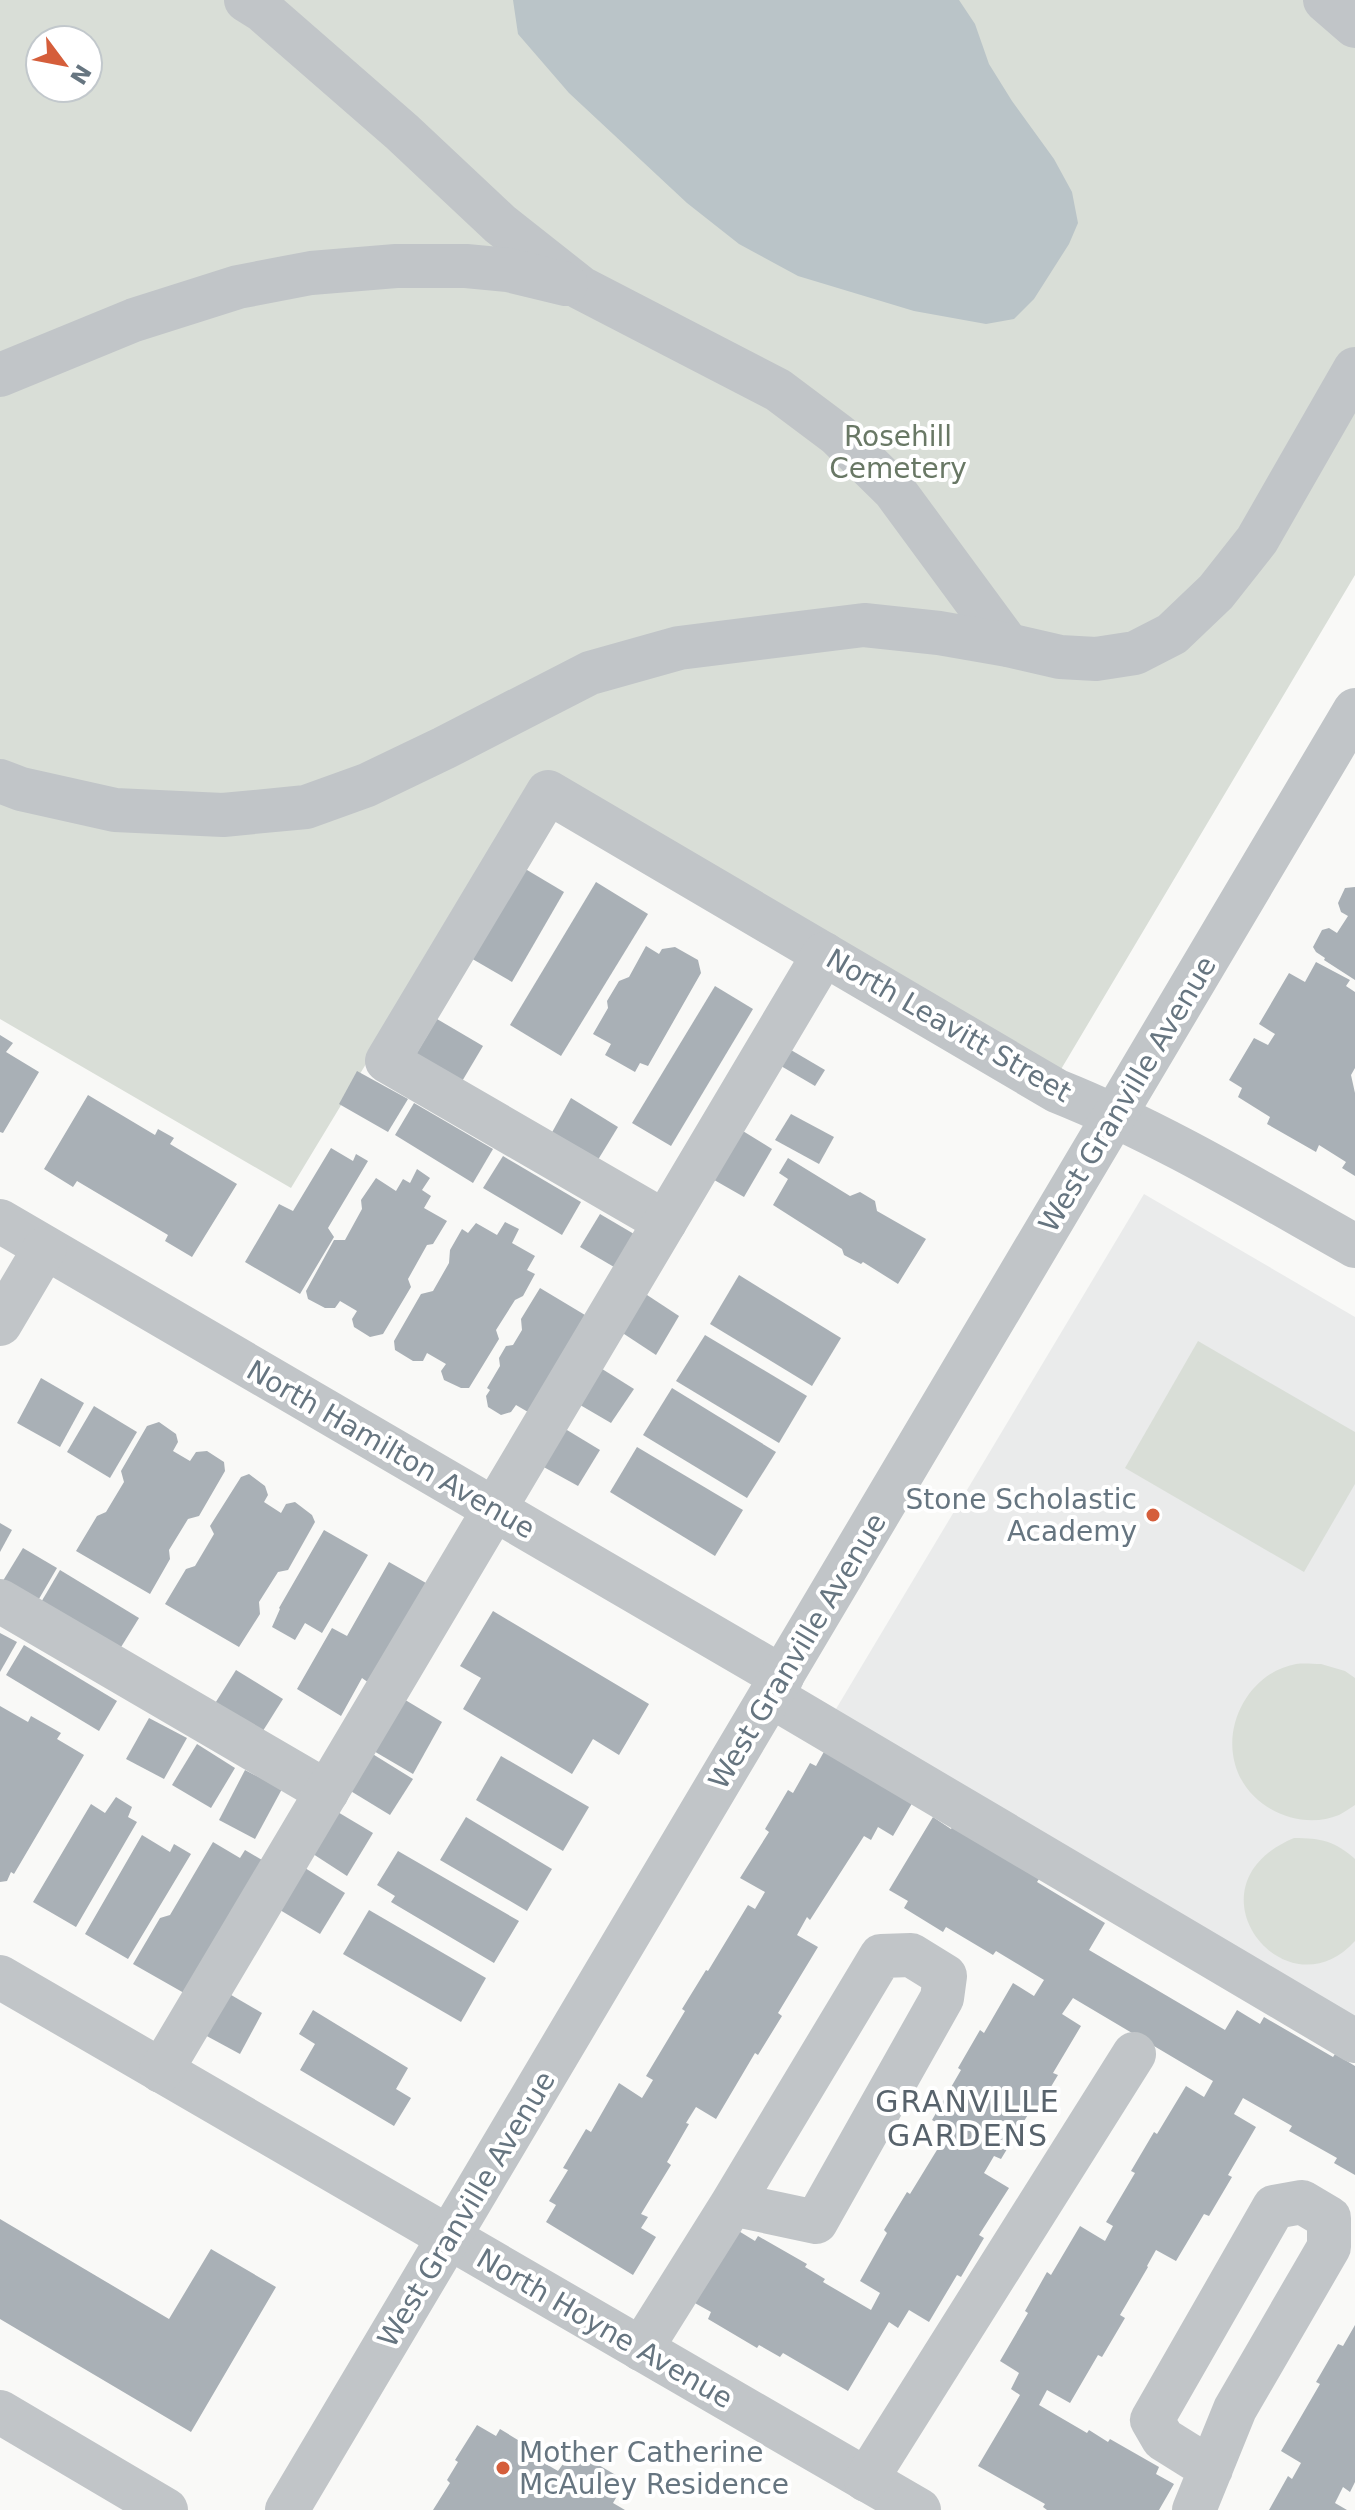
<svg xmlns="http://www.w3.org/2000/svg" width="1355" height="2510" font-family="'DejaVu Sans',sans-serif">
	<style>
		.built { fill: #eaebeb }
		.green { fill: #d9ded7; fill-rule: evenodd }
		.water { fill: #bac4c8 }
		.building { fill: #a9b0b6 }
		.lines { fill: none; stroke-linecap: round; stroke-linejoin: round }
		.minor { stroke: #c1c5c8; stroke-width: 44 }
		.poi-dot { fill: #d55e3b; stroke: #fff; stroke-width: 3 }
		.labels { text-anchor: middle; stroke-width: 8; stroke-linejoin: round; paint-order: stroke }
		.park-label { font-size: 28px; fill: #697865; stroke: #fff }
		.street-label { font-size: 28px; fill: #667580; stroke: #fff }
		.poi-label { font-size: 28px; fill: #667580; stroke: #fff; text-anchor: end }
		.neighbourhood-label { font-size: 30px; letter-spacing: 2px; fill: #58636c; stroke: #fff }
	</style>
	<rect width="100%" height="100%" fill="#f9f9f7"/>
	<!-- built -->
	<path class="built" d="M1144,1194L1355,1317V2028L833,1714Z"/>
	<!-- green -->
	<g class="green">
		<path d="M0,0H1355V575L1060,1071L543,771L291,1188L0,1019ZM40,40H88V88H40Z"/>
		<path d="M1198,1341L1355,1432V1484L1304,1572L1125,1468Z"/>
		<path d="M1321,1664L1345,1671L1355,1678V1805C1350,1808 1345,1812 1339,1815C1298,1832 1246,1806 1235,1764C1223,1721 1252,1672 1296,1664C1304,1663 1313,1664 1321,1664Z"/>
		<path d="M1294,1838C1321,1838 1335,1841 1355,1859V1941C1286,2018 1180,1886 1294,1838Z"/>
	</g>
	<!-- water -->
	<path class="water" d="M513,0H959L975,24L989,64L1012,101L1054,159L1072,192L1078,223L1069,244L1034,299L1014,319L986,324L914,311L798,276L739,244L687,203L569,93L518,34Z"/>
	<!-- building -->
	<g class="building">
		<path d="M522,867L564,892L512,982L469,957Z"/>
		<path d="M596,882L648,914L561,1056L510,1025Z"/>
		<path d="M1355,887V980L1324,960L1325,958L1316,952L1313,947L1322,930L1329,928L1337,933L1348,916L1341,912L1338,903L1345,888Z"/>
		<path d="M646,946L659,954L662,949L675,947L698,960L701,973L648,1066L640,1063L635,1072L605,1055L611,1044L593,1034L608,1008L607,1001L619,981L629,977Z"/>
		<path d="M1316,962L1350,980L1346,986L1355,992V1068L1351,1075L1355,1093V1176L1342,1168L1346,1162L1319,1145L1316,1152L1267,1124L1270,1117L1238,1097L1242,1088L1229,1080L1254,1038L1268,1045L1275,1034L1259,1024L1289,973L1305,982Z"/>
		<path d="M715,986L753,1009L671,1146L632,1123Z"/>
		<path d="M437,1019L483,1046L461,1083L415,1056Z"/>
		<path d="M0,1035L13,1043L6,1052L39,1072L3,1133L0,1132Z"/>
		<path d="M791,1050L825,1070L815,1086L781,1066Z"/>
		<path d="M357,1071L408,1099L388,1132L339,1104Z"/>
		<path d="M88,1095L155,1135L158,1129L174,1138L170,1144L237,1184L192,1257L165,1241L168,1235L77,1181L73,1187L44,1169Z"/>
		<path d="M571,1098L618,1127L596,1163L550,1136Z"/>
		<path d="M414,1103L493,1149L473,1183L395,1135Z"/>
		<path d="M791,1114L834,1137L819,1164L775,1140Z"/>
		<path d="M738,1128L772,1149L744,1197L709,1177Z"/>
		<path d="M331,1148L353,1161L356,1154L368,1161L328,1228L334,1237L300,1294L245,1262L279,1204L293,1211Z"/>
		<path d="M503,1156L581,1202L562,1235L483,1188Z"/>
		<path d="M788,1158L850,1196L860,1192L875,1201L877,1211L926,1239L898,1284L863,1262L861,1264L844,1255L842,1249L773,1205L788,1179L779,1173Z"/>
		<path d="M417,1169L430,1178L422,1190L431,1196L424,1208L447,1221L433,1244L427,1245L408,1279L411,1287L383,1334L370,1337L354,1327L352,1319L357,1311L340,1301L335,1308H325L308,1299L306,1291L334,1240H345L362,1209L361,1200L376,1178L396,1191L403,1179L410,1183Z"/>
		<path d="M600,1214L634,1234L614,1267L580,1247Z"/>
		<path d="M505,1222L519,1229L512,1243L535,1256L527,1270L535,1274L523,1296L515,1300L496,1330L499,1339L469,1388H461L444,1380L441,1371L446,1364L427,1353L423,1361H413L395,1350L394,1341L421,1294L433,1291L449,1263L450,1250L462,1229L468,1233L476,1223L497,1235Z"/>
		<path d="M739,1275L841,1338L812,1386L710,1324Z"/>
		<path d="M540,1288L585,1315L528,1412L516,1405L511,1412L501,1415L488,1407L486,1396L490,1390L487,1388L500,1366L499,1358L506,1346L513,1345L522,1330L521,1319Z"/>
		<path d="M644,1293L679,1316L656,1355L618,1330Z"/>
		<path d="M705,1335L807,1396L779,1443L676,1381Z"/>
		<path d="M599,1367L634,1389L611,1423L575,1402Z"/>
		<path d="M41,1378L84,1403L60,1447L17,1423Z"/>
		<path d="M672,1388L776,1452L747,1498L643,1435Z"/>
		<path d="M94,1406L137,1432L110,1478L67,1452Z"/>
		<path d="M159,1422L176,1434L178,1442L173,1451L190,1461L196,1452L207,1451L224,1462L225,1471L199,1516L188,1519L169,1550L170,1559L150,1594L76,1551L97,1516L106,1512L124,1482L121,1471L147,1426Z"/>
		<path d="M562,1427L600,1450L578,1486L540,1465Z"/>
		<path d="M637,1447L743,1510L715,1556L610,1492Z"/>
		<path d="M249,1474L265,1486L268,1495L264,1502L281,1513L286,1504L295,1502L312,1515L315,1522L288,1570L278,1572L259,1602L260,1614L239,1647L165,1604L186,1569L195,1566L214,1534L210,1526L241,1477Z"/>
		<path d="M0,1523L12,1530L0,1552Z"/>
		<path d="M324,1530L368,1555L322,1633L305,1623L295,1640L272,1627L280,1609L279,1608Z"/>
		<path d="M23,1548L57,1568L36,1604L1,1584Z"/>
		<path d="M389,1562L426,1583L369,1683L362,1678L341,1716L297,1689L332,1628L347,1636Z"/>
		<path d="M60,1570L139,1618L118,1652L40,1604Z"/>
		<path d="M493,1611L649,1704L619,1755L593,1739L572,1774L463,1709L481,1678L460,1666Z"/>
		<path d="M0,1633L17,1642L0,1672Z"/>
		<path d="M24,1645L117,1701L99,1731L6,1675Z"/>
		<path d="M236,1670L283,1699L261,1734L214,1705Z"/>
		<path d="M402,1698L442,1722L413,1774L372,1750Z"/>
		<path d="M0,1706L28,1722L31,1716L61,1733L57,1739L84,1755L14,1874L11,1872L7,1881L0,1882Z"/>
		<path d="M149,1718L187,1738L164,1779L126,1759Z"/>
		<path d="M197,1744L235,1768L211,1808L172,1785Z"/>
		<path d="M826,1748L914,1800L893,1836L878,1827L871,1840L864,1836L810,1920L807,1917L797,1935L818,1947L778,2013L782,2016L758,2055L755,2053L716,2119L696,2107L686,2123L689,2124L667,2162L671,2165L641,2214L648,2217L641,2228L656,2237L633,2275L546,2222L556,2205L549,2201L568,2170L563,2168L586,2129L591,2132L619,2083L642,2098L653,2080L646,2076L685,2011L682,2009L706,1970L708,1971L748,1905L755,1909L765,1892L740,1878L769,1832L765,1829L788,1790L793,1793L810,1763L816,1766Z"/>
		<path d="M371,1753L413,1779L390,1815L349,1790Z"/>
		<path d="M501,1756L589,1807L563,1851L476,1800Z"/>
		<path d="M245,1770L282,1789L255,1839L219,1820Z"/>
		<path d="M116,1797L132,1807L128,1817L137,1822L76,1927L33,1902L91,1804L105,1813Z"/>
		<path d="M336,1811L373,1833L347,1876L310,1852Z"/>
		<path d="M466,1817L552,1869L527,1911L440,1860Z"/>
		<path d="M933,1817L951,1829L955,1823L1039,1879L1037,1882L1105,1923L1089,1950L1225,2030L1237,2010L1260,2024L1264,2017L1333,2057L1335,2054L1355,2066V2175L1334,2163L1337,2158L1289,2131L1292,2126L1243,2098L1234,2114L1256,2127L1228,2175L1232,2177L1209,2216L1204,2214L1176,2261L1156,2250L1147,2266L1148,2267L1120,2315L1125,2318L1102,2357L1098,2355L1070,2403L1047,2390L1039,2405L1087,2433L1089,2430L1108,2442L1110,2439L1159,2467L1156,2474L1174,2484L1159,2510H1047L1043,2507L1045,2504L978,2466L1020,2395L1011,2389L1019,2373L1000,2361L1028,2313L1025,2311L1047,2272L1051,2275L1080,2226L1105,2241L1113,2226L1106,2222L1135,2173L1131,2171L1154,2132L1157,2134L1186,2086L1204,2097L1213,2081L1073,1998L1062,2014L1081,2026L1053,2073L1058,2075L1034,2115L1029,2113L1001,2159L994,2156L984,2173L1009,2188L979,2235L984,2238L961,2277L957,2275L929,2322L909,2310L898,2328L889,2322L848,2391L783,2353L780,2357L759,2345L757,2348L708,2319L711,2312L693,2302L737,2230L755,2241L758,2236L807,2264L805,2267L825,2279L823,2282L871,2310L880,2293L860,2281L887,2233L884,2230L907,2192L910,2194L940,2145L944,2148L953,2132L932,2120L961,2070L958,2068L980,2030L984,2033L1013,1983L1034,1996L1044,1980L996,1951L993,1955L946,1927L943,1932L904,1908L908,1901L889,1890Z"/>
		<path d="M142,1835L170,1852L174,1844L191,1854L128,1959L85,1934Z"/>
		<path d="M213,1842L240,1858L245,1850L262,1860L184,1993L133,1964L160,1918L170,1915Z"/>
		<path d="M398,1851L519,1921L494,1963L391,1902L395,1896L377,1885Z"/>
		<path d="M305,1868L345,1893L320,1934L280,1910Z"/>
		<path d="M369,1910L486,1978L461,2022L343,1954Z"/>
		<path d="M226,1992L262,2013L240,2054L203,2034Z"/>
		<path d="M313,2010L408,2068L396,2089L411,2098L394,2126L300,2070L315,2044L299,2034Z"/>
		<path d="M0,2219L169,2319L211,2249L276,2287L191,2432L0,2319Z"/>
		<path d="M1355,2325V2482L1350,2492L1343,2487L1335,2503L1347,2510H1269L1288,2476L1292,2479L1301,2463L1281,2451L1320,2384L1316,2382L1338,2344L1343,2346Z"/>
		<path d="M477,2425L496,2436L500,2429L549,2459L546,2464L558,2471L573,2450L626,2481L613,2503L625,2510H433L450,2483L447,2480L458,2462L455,2460Z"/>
	</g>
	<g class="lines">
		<!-- minor -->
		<g class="minor">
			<path d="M246,0L262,10L402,132L500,224L581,288L778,390L838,435L894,490L1008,645"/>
			<path d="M1325,0L1355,26"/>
			<path d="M0,375L134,320L238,287L311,273L396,266H466L508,270L566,284"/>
			<path d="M0,781L21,789L115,810L223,815L306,807L367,785L444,748L590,673L679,648L864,625L939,633L1008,645L1060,657L1096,659L1135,653L1172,634L1216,592L1257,540L1355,369"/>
			<path d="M0,1221L782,1677"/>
			<path d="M665,1222L387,1061L548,792L1057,1091C1162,1133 1257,1191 1355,1246"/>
			<path d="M0,1324L45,1248"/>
			<path d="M0,1601L327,1792"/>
			<path d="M771,1696L1355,2041"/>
			<path d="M0,1977L919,2510"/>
			<path d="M161,2071L824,954"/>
			<path d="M641,2349L732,2204L881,1956L911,1955L945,1976L942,1998L816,2222L732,2204"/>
			<path d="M0,2412L166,2510"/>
			<path d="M866,2480L1134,2054"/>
			<path d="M287,2510L1355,710"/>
			<path d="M1194,2510L1235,2409L1329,2247V2218L1302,2202L1274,2207L1152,2420L1163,2439L1211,2469"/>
		</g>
	</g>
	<!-- markers -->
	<g class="poi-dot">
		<circle cx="1153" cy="1515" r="8"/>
		<circle cx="503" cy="2468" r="8"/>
	</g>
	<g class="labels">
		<!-- park labels -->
		<g class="park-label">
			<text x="898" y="446">Rosehill<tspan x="898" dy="32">Cemetery</tspan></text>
		</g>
		<!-- street labels -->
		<g class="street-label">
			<text transform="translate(949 1025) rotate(30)" y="10">North Leavitt Street</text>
			<text transform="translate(1127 1094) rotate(-59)" y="10">West Granville Avenue</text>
			<text transform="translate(391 1449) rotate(30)" y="10">North Hamilton Avenue</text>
			<text transform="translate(797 1651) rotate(-59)" y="10">West Granville Avenue</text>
			<text transform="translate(466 2209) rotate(-59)" y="10">West Granville Avenue</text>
			<text transform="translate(605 2328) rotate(30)" y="10">North Hoyne Avenue</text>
		</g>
		<!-- poi labels -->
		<g class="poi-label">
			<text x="1137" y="1509">Stone Scholastic<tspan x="1137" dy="32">Academy</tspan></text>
			<text x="519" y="2462" text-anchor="start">Mother Catherine<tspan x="519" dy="32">McAuley Residence</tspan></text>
		</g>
		<!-- neighbourhood labels -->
		<g class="neighbourhood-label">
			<text x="968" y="2112">GRANVILLE<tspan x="968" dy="34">GARDENS</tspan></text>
		</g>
	</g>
	<!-- north arrow -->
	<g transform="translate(64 64) rotate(122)"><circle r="38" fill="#ffffff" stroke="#c2c8cc" stroke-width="2"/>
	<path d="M0-6L14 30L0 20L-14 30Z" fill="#d55e3b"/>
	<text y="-12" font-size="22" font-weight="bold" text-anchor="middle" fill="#667580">N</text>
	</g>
</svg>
